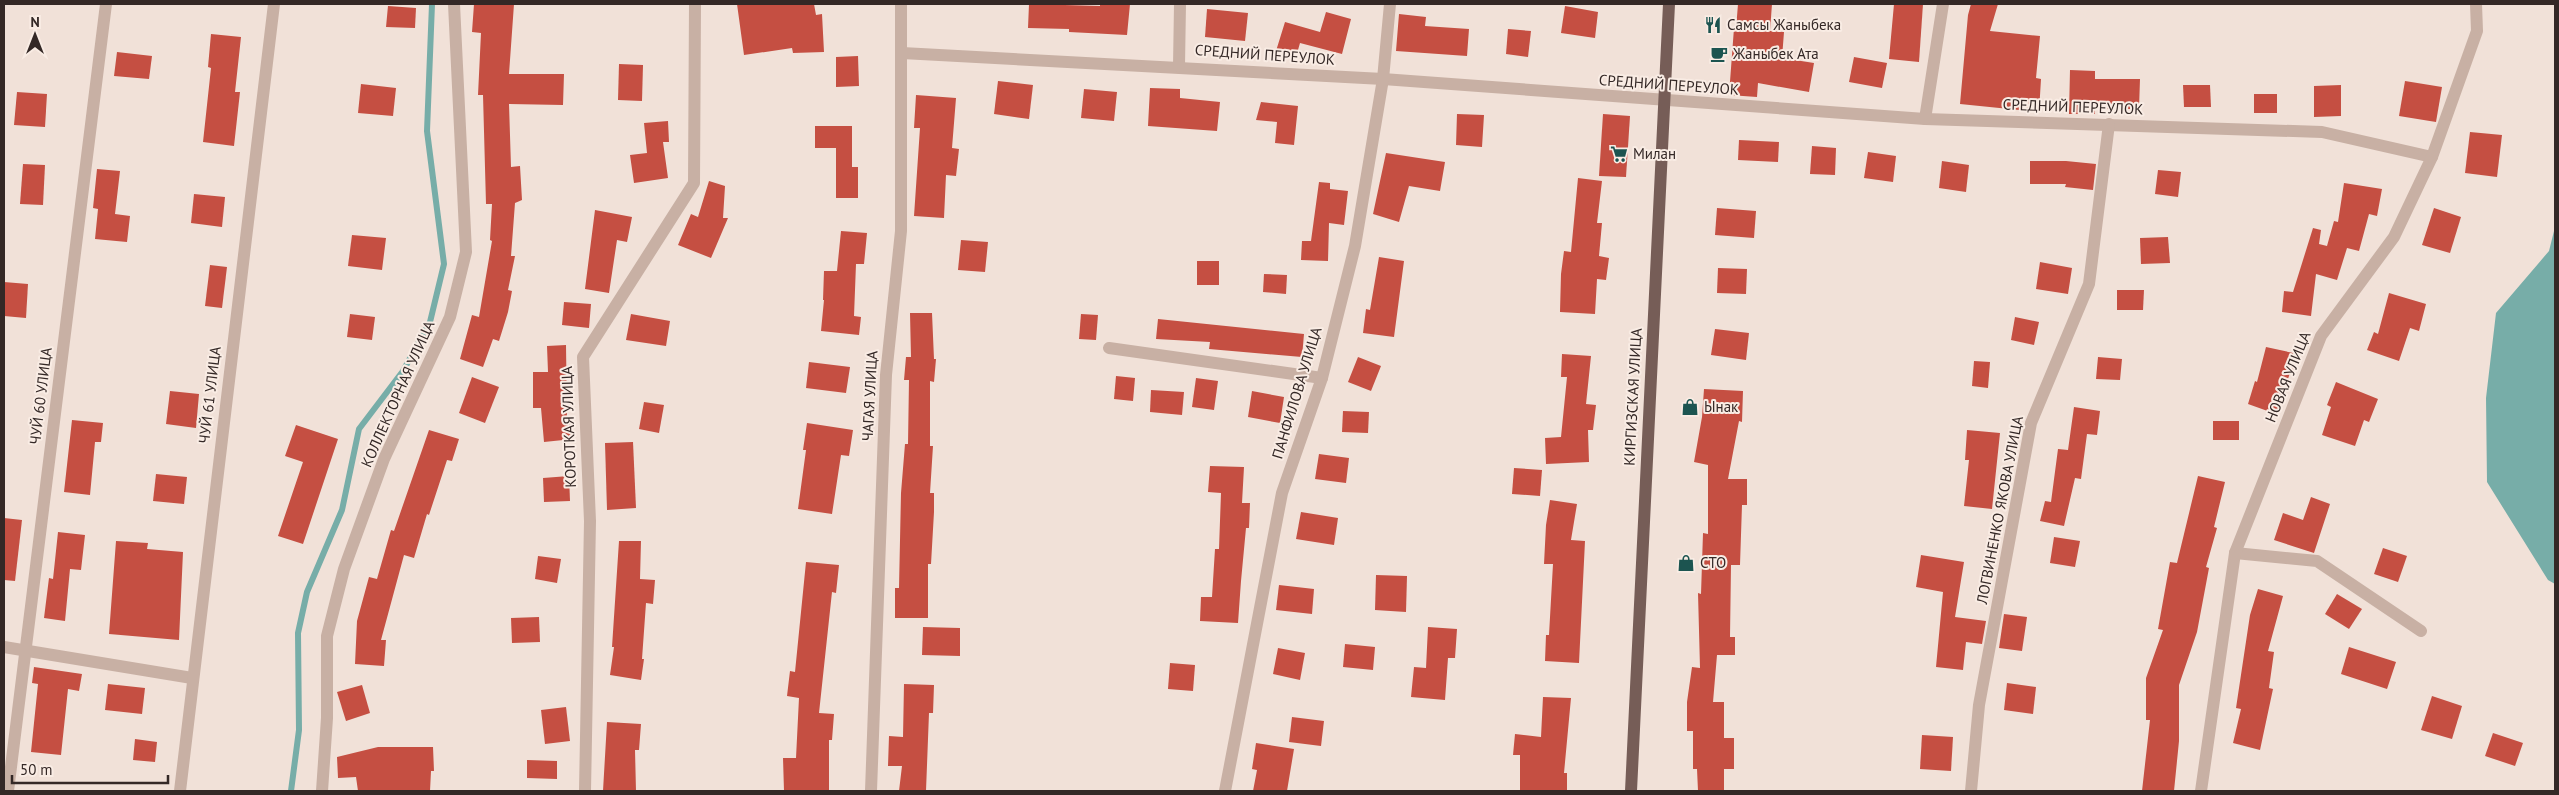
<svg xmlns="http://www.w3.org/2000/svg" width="2559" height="795" font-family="'PT Sans',sans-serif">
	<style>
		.water { fill: #77ada8 }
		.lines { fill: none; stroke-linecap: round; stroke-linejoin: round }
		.stream { stroke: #77ada8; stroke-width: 6 }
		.building { fill: #c54f42 }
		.minor { stroke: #c8b0a4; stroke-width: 12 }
		.major { stroke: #765d57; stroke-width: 12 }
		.labels { text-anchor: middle; stroke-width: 4; stroke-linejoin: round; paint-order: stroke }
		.poi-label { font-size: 15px; fill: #342826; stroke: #f9ece4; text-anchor: start }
		.street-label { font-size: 15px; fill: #342826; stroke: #f9ece4 }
	</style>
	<rect width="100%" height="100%" fill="#f1e1d8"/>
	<!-- water -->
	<path class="water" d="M2555,227V584L2548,580L2487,482L2486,398L2496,313L2549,251Z"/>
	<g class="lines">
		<!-- stream -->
		<path class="stream" d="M291,791L299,730L298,633L307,592L342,510L359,429L403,371L430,322L444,264L427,131L432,4"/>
	</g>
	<!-- building -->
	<g class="building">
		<path d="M474,4H514L509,74H564L563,105L509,104L511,167L520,166L522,200L515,203L511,256H515L508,290L512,291L508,312L499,341L493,339L483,367L460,359L472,315L479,317L492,241L490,240L492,204H486L483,95H478L481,33L472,32Z"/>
		<path d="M737,4H814L816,15L822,14L824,52L793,53L792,48L744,55Z"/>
		<path d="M1029,4L1100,6V4H1130L1127,35L1069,32V29L1028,28Z"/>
		<path d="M1738,4H1772L1770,31L1784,32L1782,58L1814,63L1809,92L1758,83L1757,97L1729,95L1734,28L1736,29Z"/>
		<path d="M1894,4H1923L1919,62L1889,59Z"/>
		<path d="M1971,4H1998L1990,31L2040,36L2036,78L2041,79L2039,112L1960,104L1968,15Z"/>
		<path d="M388,6L416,8L415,28L386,27Z"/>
		<path d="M1565,6L1598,12L1595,38L1561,33Z"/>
		<path d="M1207,9L1248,13L1245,41L1205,37Z"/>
		<path d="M1326,12L1351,19L1342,54L1300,43L1296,57L1276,51L1285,22L1320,32Z"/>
		<path d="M1399,14L1426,17L1425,26L1469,29L1467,56L1396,51Z"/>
		<path d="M1508,29L1531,31L1528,57L1506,54Z"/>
		<path d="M211,34L241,37L235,92H240L234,146L203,142L211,68L208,67Z"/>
		<path d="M117,52L152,56L149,79L114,76Z"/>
		<path d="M858,56L859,86L836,87V57Z"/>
		<path d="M1854,57L1887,63L1882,88L1849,82Z"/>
		<path d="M619,64L643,65L642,101L618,100Z"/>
		<path d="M2070,70L2095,71V79H2140L2139,109H2095V114H2069Z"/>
		<path d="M998,81L1033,85L1029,119L994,114Z"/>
		<path d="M2405,81L2442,87L2436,122L2399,116Z"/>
		<path d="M361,84L396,88L393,116L358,113Z"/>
		<path d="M2183,85H2210L2211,107H2184Z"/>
		<path d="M2341,85V116L2314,117V86Z"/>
		<path d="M1150,88L1180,89V98L1220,102L1217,131L1148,126Z"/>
		<path d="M1084,89L1117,92L1114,121L1081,118Z"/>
		<path d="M17,92L47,94L45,127L14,125Z"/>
		<rect x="2254" y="94" width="23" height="19"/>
		<path d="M916,95L956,98L952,148L959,149L956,176L946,175L944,218L914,216L920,128H914Z"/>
		<path d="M1261,102L1298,106L1294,145L1275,143L1277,122L1256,120Z"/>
		<path d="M1457,114L1484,115L1482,147L1456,145Z"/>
		<path d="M1603,114L1630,116L1626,177L1599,176Z"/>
		<path d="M668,121L669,142H663L668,178L634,183L630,155L647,153L644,123Z"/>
		<path d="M815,126H852V167H858V198H836V148H815Z"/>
		<path d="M2470,132L2502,135L2497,177L2465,173Z"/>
		<path d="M1739,140L1779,142L1778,162L1738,160Z"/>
		<path d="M1812,146L1836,148L1835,175L1810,174Z"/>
		<path d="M1868,152L1896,156L1893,182L1864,178Z"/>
		<path d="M1386,153L1445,162L1440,191L1409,186L1399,222L1373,214Z"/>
		<path d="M1942,161L1969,165L1966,192L1939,188Z"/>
		<path d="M2030,161H2066L2096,164L2093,190L2065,187L2066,184H2030Z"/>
		<path d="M23,164L45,165L43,205L20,204Z"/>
		<path d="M97,169L120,171L115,214L130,216L127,242L95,239L98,209L93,208Z"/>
		<path d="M2158,170L2181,172L2178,197L2155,194Z"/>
		<path d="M1578,178L1602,181L1597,223H1602L1599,256L1609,258L1606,280L1597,279L1595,314L1560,312L1561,274L1564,251L1571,252Z"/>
		<path d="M709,181L725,186L723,218H728L711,258L678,245L691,214L698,217Z"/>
		<path d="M1319,182L1330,183V189L1348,191L1344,225L1329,223L1328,261L1301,260L1302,241H1311Z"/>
		<path d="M2344,183L2382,189L2377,216L2369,214L2359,251L2347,248L2337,280L2316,274L2311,316L2282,312L2284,291L2293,292L2313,228L2321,230L2319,244L2327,246L2334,221L2338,222Z"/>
		<path d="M194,194L225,197L222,227L191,223Z"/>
		<path d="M1717,208L1756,211L1754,238L1715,235Z"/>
		<path d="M2434,208L2461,217L2450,253L2422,245Z"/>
		<path d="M595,210L632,217L627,242L617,240L609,293L585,289Z"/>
		<path d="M841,231L867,233L864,264H856L854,316L861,317L859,335L821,331L824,300H823L824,271H837Z"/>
		<path d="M352,235L386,238L382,270L348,266Z"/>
		<path d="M2168,237L2170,263L2141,264L2140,238Z"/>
		<path d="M961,240L988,242L985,272L958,270Z"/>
		<path d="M1379,257L1404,261L1394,337L1363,333L1366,309L1370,310Z"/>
		<rect x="1197" y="261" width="22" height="24"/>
		<path d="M2040,262L2072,268L2068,294L2036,289Z"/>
		<path d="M210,265L227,267L222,308L205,306Z"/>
		<path d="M1718,268L1747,269L1746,294L1717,293Z"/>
		<path d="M1264,274L1287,275L1286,294L1263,292Z"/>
		<path d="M4,282L28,284L26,318L4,316Z"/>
		<path d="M2117,290H2144L2143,310H2117Z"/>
		<path d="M2389,293L2426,304L2419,331L2410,328L2399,361L2367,350L2374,332L2378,334Z"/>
		<path d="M564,302L591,304L589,328L562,325Z"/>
		<path d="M910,313H932L934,359H936L934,382L930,381V446H933L930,493H934V512L931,564H928V618H895V588H899L901,493L905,444H908L909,380H904L906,357H911Z"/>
		<path d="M350,314L375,317L372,340L347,337Z"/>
		<path d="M631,314L670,321L666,346L626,340Z"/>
		<path d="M1081,314L1098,315L1096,340L1079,339Z"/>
		<path d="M2015,317L2039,322L2034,345L2011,340Z"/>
		<path d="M1158,319L1304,334L1302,357L1209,349L1210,342L1156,339Z"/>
		<path d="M1715,329L1749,333L1746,360L1711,355Z"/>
		<path d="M566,345L567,420H571L573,439L544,442L541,408H533V372H548L547,346Z"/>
		<path d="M2266,347L2298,354L2294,370H2291L2276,414L2248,404L2255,381L2257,382Z"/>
		<path d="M1562,354L1591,356L1586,404L1596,405L1593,430H1588L1589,462L1546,464L1545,438L1561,437L1567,377H1561Z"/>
		<path d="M1358,357L1381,366L1371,391L1348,382Z"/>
		<path d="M2098,357L2122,359L2120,380L2096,379Z"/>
		<path d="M1974,361L1990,362L1988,388L1972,386Z"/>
		<path d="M809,362L850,367L846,393L806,388Z"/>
		<path d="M1116,376L1135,378L1133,401L1114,399Z"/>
		<path d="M472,377L499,387L485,423L459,413Z"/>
		<path d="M1196,378L1218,381L1214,410L1192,407Z"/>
		<path d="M2336,382L2378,399L2369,422L2364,420L2355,446L2322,435L2331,407L2327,405Z"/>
		<path d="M1704,389L1743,391L1742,422L1739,421L1728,479H1747V505H1742L1740,565H1731L1730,637H1735V655H1717L1713,702H1724V738H1734V769H1724V791H1698L1697,769H1693V731H1687V702L1692,667L1700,668L1698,593L1701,594L1703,533L1708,534V465L1694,462L1702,417Z"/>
		<path d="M1151,390L1184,392L1182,415L1150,412Z"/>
		<path d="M170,391L199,394L196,428L166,424Z"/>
		<path d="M1252,391L1284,397L1280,423L1248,417Z"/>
		<path d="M644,402L664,405L659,433L639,429Z"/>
		<path d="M2074,407L2100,411L2097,435L2087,434L2081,479L2075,478L2064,526L2040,521L2045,501L2051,502L2058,449L2068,450Z"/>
		<path d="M1343,411L1369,412L1368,433L1342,432Z"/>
		<path d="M72,420L103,423L101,442H95L90,495L64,492Z"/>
		<rect x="2213" y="421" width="26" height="19"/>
		<path d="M807,423L853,430L849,456L841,455L832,514L798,509L806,450H803Z"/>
		<path d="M296,425L338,439L303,544L278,536L303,462L285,456Z"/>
		<path d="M429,430L459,439L452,461L447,460L429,515L427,514L414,558L404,555L381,640H386L384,666L355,664L357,621L369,577L377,579L391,530L394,531Z"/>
		<path d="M1967,430L2000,433L1992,509L1964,506L1969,460H1965Z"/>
		<path d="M633,442L636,508L607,510L605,443Z"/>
		<path d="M1319,454L1349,458L1346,483L1315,479Z"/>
		<path d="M1210,466L1244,467L1242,503H1250L1249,528H1246L1241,581L1238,623L1200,621L1201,597H1212L1215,549H1219L1221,493L1208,492Z"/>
		<path d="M1514,468L1542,470L1540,496L1512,494Z"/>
		<path d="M156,474L187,477L184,504L153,501Z"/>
		<path d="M569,476L570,501L544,502L543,478Z"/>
		<path d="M2198,476L2225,482L2214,527L2217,528L2206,567L2209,568L2197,632L2179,685V741L2174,791H2142L2150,720H2146V678L2163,630L2158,629L2170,562L2177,563Z"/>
		<path d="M2311,497L2330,504L2314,553L2274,540L2283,513L2303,520Z"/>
		<path d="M1550,500L1577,504L1571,540L1585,541L1579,663L1545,661L1546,635H1549L1553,564H1544L1546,525Z"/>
		<path d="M1301,512L1338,518L1334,545L1296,539Z"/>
		<path d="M4,518L22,520L15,581L4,580Z"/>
		<path d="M58,532L85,535L81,570L70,569L65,621L44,618L49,578L53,579Z"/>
		<path d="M2054,537L2080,541L2075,567L2050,563Z"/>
		<path d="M116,541L148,543L147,549L183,552L179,640L109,634Z"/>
		<path d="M619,541H641L640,579L655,580L653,604L646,603L642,659H644L641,680L610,675L614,647H612Z"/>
		<path d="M2383,548L2407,556L2398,582L2374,574Z"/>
		<path d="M1921,555L1964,562L1955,617L1986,621L1982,644L1966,642L1963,670L1936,667L1943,592L1916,587Z"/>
		<path d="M538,556L561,559L557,583L535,579Z"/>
		<path d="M806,562L839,565L836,593L832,592L819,713L834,714L832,740H829V790L784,791L783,758H796L799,698L787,696L790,671L795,672Z"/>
		<path d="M1376,575L1407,576L1406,612L1375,610Z"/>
		<path d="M1279,585L1314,589L1312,614L1276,610Z"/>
		<path d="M2258,589L2283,596L2268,651L2274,652L2269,688L2273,689L2260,750L2233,743L2241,709L2236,708L2250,615Z"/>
		<path d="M2337,594L2362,609L2349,629L2325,614Z"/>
		<path d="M2004,614L2027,617L2022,651L1999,648Z"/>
		<path d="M539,617L540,642L512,643L511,618Z"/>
		<path d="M923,627L960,628V656L922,655Z"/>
		<path d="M1428,627L1457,629L1455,658H1448L1445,700L1411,697L1414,667L1426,668Z"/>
		<path d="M1345,644L1375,647L1373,670L1343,667Z"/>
		<path d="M2349,647L2396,662L2387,689L2341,674Z"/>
		<path d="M1278,648L1305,653L1300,680L1273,674Z"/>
		<path d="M1170,663L1195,665L1193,691L1168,689Z"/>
		<path d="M34,667L82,674L79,691L68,689L61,755L31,752L38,684L32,683Z"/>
		<path d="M2007,683L2036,687L2033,714L2004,710Z"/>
		<path d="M108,684L145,688L142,714L105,710Z"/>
		<path d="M904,684L934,685L933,713H929L926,791H899L902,766H888L889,736L903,737Z"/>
		<path d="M362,685L370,713L346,721L337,692Z"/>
		<path d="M2432,696L2462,706L2452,739L2421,730Z"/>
		<path d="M1543,697L1571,698L1564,773H1567V791H1520V755H1513L1515,734L1541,737Z"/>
		<path d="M566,707L570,741L545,744L541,710Z"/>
		<path d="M1292,717L1324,721L1321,746L1289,742Z"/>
		<path d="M607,722L641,724L639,750H635L636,791H603Z"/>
		<path d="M2493,733L2523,743L2515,766L2485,756Z"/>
		<path d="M1922,735L1953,737L1951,771L1920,769Z"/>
		<path d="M135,739L157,742L155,762L133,760Z"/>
		<path d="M1256,743L1294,749L1287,791H1253L1257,770L1252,769Z"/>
		<path d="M378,747H433L434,771H431L430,791H358L356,777L338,778L337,757Z"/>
		<path d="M527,760L557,761V779L527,778Z"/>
	</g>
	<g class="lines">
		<!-- minor -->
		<g class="minor">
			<path d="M902,53L1383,79L1925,119L2322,132L2432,157"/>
			<path d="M1179,66L1180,4"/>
			<path d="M1925,119L1943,4"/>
			<path d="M1109,348L1322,378"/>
			<path d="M2235,553L2317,561L2421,631"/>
			<path d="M4,647L192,678"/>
			<path d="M8,791L106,4"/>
			<path d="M180,791L274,4"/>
			<path d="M322,791L327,718V636L344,569L384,459L450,317L466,252L454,4"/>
			<path d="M585,791L590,521L583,357L694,183L695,4"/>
			<path d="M871,791L886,375L901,231V4"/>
			<path d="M1225,791L1282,493L1322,378L1355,246L1383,79L1390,4"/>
			<path d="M1971,791L1979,705L2031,423L2089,284L2109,124"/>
			<path d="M2201,791L2235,553L2321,336L2394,237L2432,157L2477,31L2476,4"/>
		</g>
		<!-- major -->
		<path class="major" d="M1631,791L1669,4"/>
	</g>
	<!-- icons -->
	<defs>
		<g id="restaurant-bare" transform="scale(1.35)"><path d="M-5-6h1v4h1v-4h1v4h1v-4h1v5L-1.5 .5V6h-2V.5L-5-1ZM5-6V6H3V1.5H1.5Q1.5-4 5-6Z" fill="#1c5450" stroke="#f9ece4" stroke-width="2.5" paint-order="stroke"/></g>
		<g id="cafe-bare" transform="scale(1.35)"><path d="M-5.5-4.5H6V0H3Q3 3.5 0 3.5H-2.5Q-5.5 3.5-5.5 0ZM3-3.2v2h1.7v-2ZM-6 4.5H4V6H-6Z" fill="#1c5450" stroke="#f9ece4" stroke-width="2.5" paint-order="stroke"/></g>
		<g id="supermarket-bare" transform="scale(1.35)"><path d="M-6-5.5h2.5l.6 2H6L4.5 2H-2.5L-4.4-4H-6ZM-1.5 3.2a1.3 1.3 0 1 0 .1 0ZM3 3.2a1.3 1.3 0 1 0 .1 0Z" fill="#1c5450" stroke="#f9ece4" stroke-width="2.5" paint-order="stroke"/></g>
		<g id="shop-bare" transform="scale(1.35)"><path d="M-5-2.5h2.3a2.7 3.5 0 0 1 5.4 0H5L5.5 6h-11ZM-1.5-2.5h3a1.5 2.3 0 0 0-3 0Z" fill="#1c5450" stroke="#f9ece4" stroke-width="2.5" paint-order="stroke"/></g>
	</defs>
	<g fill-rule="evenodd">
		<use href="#restaurant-bare" x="1713" y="25"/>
		<use href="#cafe-bare" x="1719" y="54"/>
		<use href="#supermarket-bare" x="1619" y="154"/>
		<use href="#shop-bare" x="1690" y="407"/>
		<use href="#shop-bare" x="1686" y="563"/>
	</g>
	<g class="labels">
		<!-- poi labels -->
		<g class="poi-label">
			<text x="1727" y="30">Самсы Жаныбека</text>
			<text x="1733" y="59">Жаныбек Ата</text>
			<text x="1633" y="159">Милан</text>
			<text x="1704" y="412">Ынак</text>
			<text x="1700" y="568">СТО</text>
		</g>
		<!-- street labels -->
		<g class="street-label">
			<text transform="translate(1265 55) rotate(4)" y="5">СРЕДНИЙ ПЕРЕУЛОК</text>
			<text transform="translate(1669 85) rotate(4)" y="5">СРЕДНИЙ ПЕРЕУЛОК</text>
			<text transform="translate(2073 107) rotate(2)" y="5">СРЕДНИЙ ПЕРЕУЛОК</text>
			<text transform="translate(2288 377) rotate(-68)" y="5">НОВАЯ УЛИЦА</text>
			<text transform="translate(1297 393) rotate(-73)" y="5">ПАНФИЛОВА УЛИЦА</text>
			<text transform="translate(398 394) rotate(-66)" y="5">КОЛЛЕКТОРНАЯ УЛИЦА</text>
			<text transform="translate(210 395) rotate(-83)" y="5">ЧУЙ 61 УЛИЦА</text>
			<text transform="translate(41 396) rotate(-83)" y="5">ЧУЙ 60 УЛИЦА</text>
			<text transform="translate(870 396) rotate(-87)" y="5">ЧАГАЯ УЛИЦА</text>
			<text transform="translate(1633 397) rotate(-87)" y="5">КИРГИЗСКАЯ УЛИЦА</text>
			<text transform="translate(569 427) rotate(-92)" y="5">КОРОТКАЯ УЛИЦА</text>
			<text transform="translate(2000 510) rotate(-79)" y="5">ЛОГВИНЕНКО ЯКОВА УЛИЦА</text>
		</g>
	</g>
	<!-- border -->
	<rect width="2559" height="795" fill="none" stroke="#342826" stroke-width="10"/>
	<!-- north arrow -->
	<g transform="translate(35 35)" stroke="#f9ece4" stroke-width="4" paint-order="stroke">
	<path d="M0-4L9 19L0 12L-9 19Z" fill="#342826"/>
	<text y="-8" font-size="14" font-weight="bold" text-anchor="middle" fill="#342826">N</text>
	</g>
	<!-- scale -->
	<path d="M12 775v8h156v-8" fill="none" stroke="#342826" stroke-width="2.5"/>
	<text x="20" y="775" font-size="15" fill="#342826" stroke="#f9ece4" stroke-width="4" paint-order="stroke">50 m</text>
</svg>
